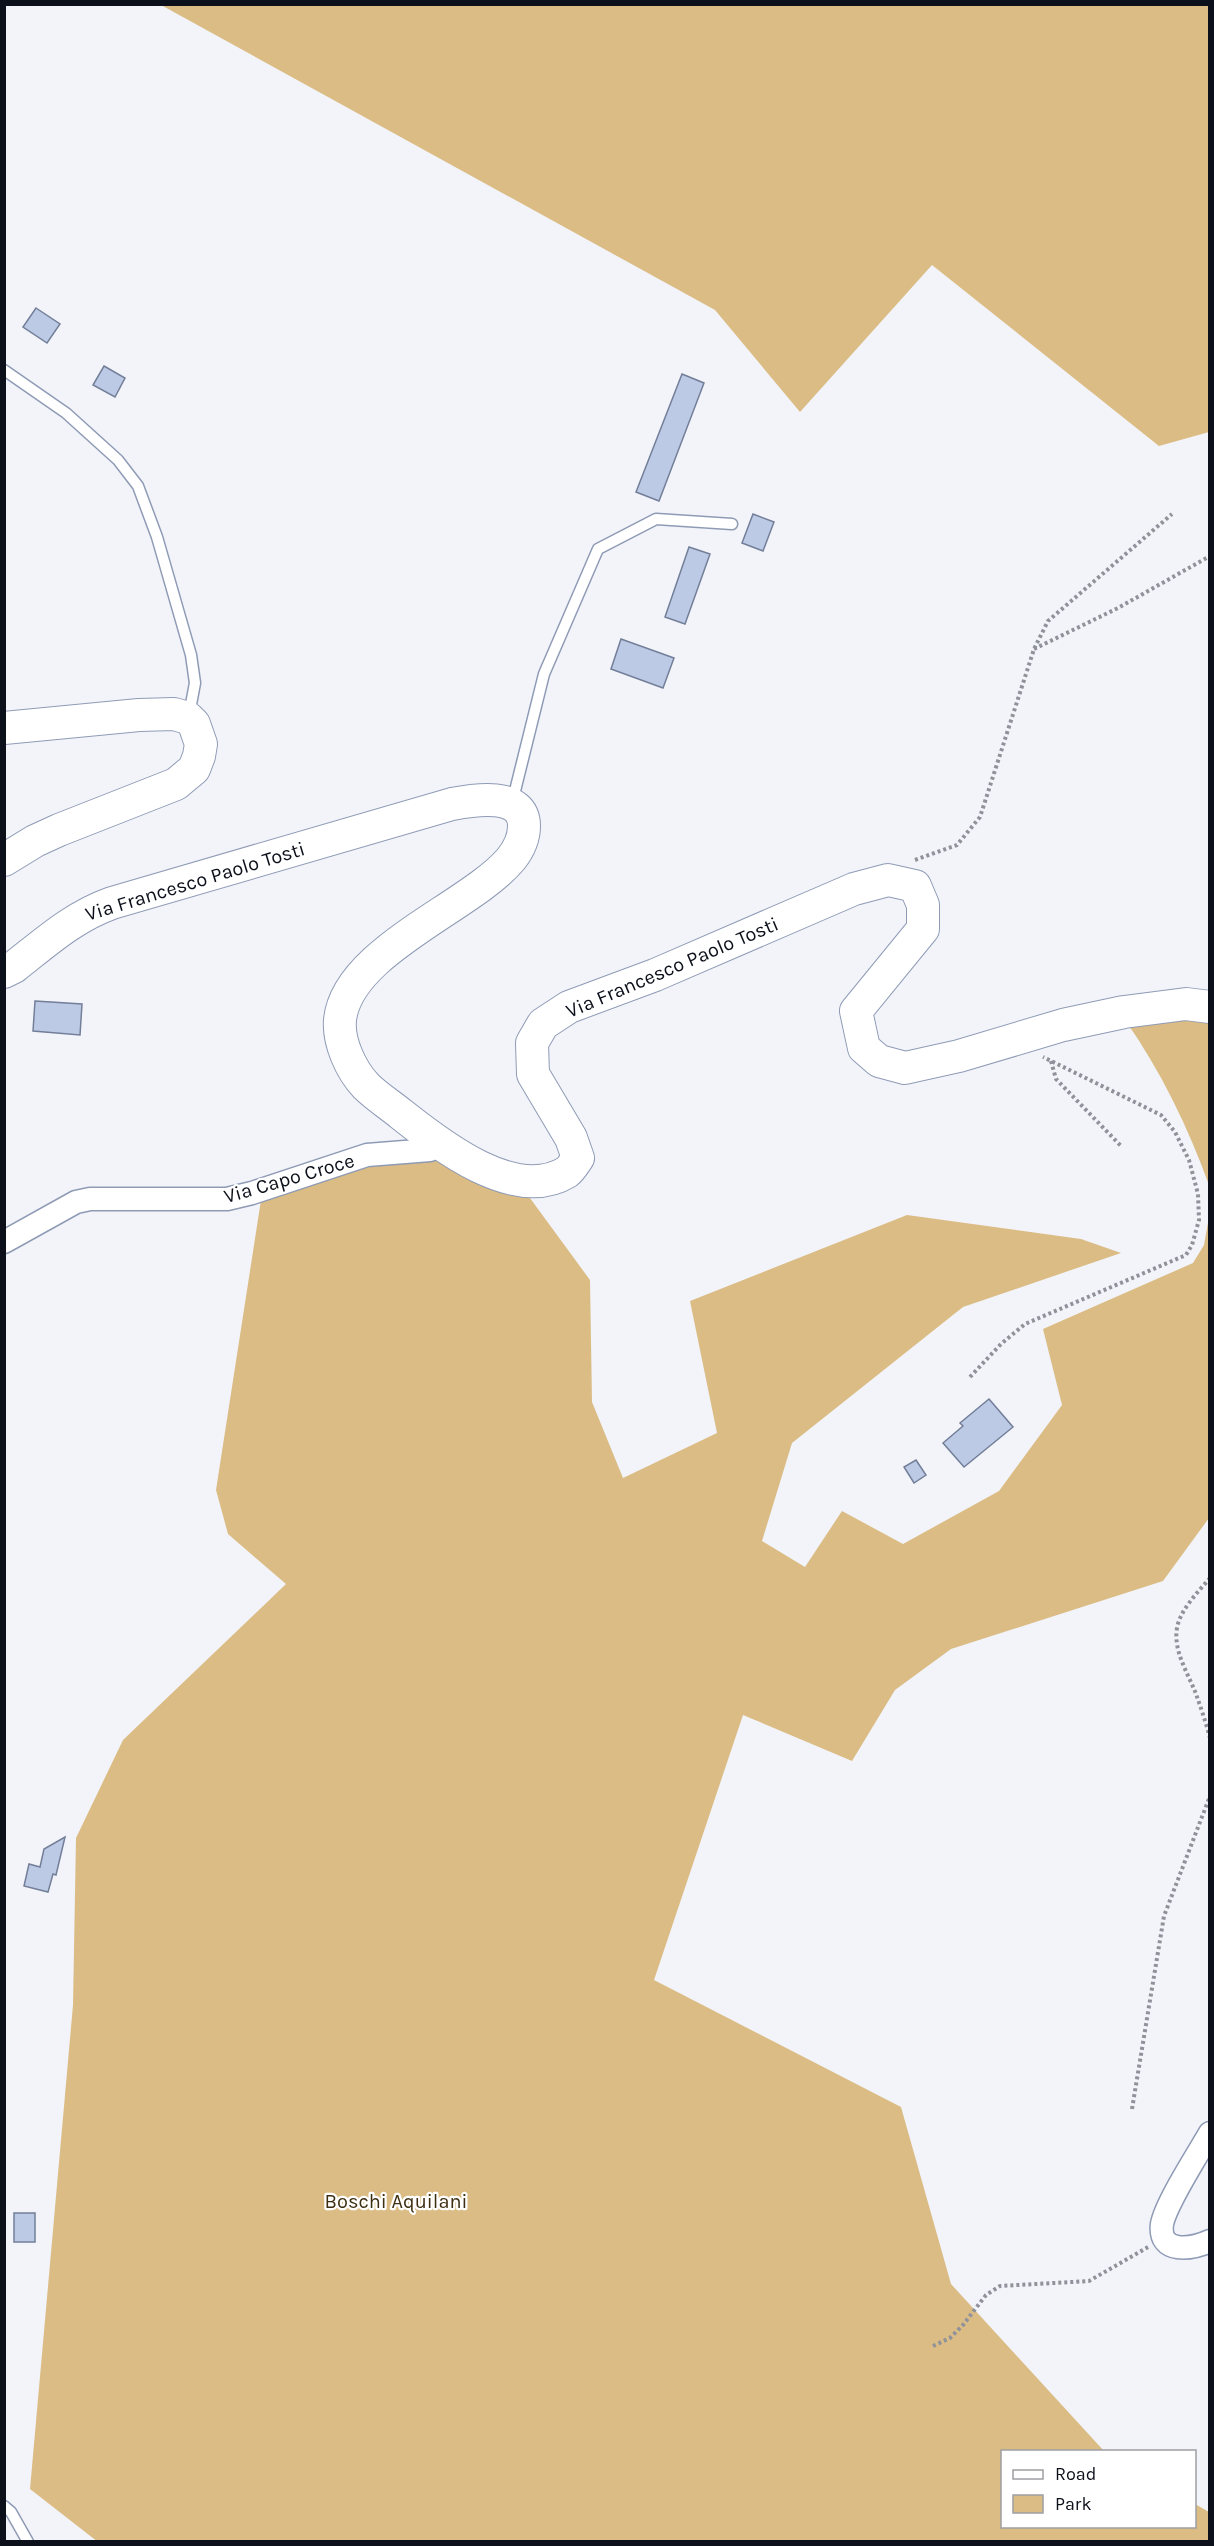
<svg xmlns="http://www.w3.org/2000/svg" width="1214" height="2546" font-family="Karla,sans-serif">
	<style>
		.green { fill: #dbbc84 }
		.building { fill: #bdcae6; stroke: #737f98; stroke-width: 1.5 }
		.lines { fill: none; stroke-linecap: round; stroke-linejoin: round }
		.service-casing { stroke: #8f9bb5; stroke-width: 13 }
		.minor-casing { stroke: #8f9bb5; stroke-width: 25 }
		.secondary-casing { stroke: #8f9bb5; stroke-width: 34 }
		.path { stroke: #8f929a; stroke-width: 4; stroke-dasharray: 3 3; stroke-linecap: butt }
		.service { stroke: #fff; stroke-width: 10 }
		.minor { stroke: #fff; stroke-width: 22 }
		.secondary { stroke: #fff; stroke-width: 32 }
		.labels { text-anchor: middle; stroke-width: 4.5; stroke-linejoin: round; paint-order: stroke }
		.street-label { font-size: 20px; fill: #0c101a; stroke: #fff }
		.park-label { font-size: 20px; fill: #3d2e11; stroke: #fff }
	</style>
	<rect width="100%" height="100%" fill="#f2f4fa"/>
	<!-- green -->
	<g class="green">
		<path d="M161,5H1209V432L1159,446L932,265L800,412L715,310Z"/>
		<path d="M1209,1015V1185C1188,1127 1161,1071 1125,1020Z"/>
		<path d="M430,1150L527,1194L590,1280L592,1402L623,1478L717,1433L690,1301L907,1215L1081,1239L1121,1253L963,1307L792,1443L762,1541L805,1567L842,1511L903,1544L999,1491L1062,1405L1043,1329L1193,1263L1204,1245L1209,1217V1518L1163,1581L951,1649L895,1690L852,1761L743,1715L654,1980L901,2107L951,2284L1104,2451L1002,2452V2526H1194L1195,2504L1209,2512V2541L98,2542L30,2489L73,2005L76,1838L123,1740L286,1584L228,1534L216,1490L261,1200L276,1184Z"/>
	</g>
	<!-- building -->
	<g class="building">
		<path d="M36,308L60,324L47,343L23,327Z"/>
		<path d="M104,366L125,378L115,397L93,385Z"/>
		<path d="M682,374L704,383L659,501L636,492Z"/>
		<path d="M753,514L774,522L763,551L742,543Z"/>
		<path d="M689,547L710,554L685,624L665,617Z"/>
		<path d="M621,639L674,658L663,688L611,669Z"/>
		<path d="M35,1001L82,1004L80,1035L33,1031Z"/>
		<path d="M989,1399L1013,1427L964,1467L943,1443L963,1426L960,1423Z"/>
		<path d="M916,1460L926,1475L914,1483L904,1467Z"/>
		<path d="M65,1837L56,1875L53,1874L48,1892L24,1886L29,1864L40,1867L44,1849Z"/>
		<rect x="14" y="2213" width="21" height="29"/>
	</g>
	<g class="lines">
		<!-- service casing -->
		<g class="service-casing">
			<g id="service">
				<path d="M4,370L66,413L118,460L138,486L157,537L191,655L195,683L189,715"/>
				<path d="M512,803L544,674L598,549L656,519L732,524"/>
				<path d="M4,2506L11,2512L28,2542"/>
			</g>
		</g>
		<!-- minor casing -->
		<g class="minor-casing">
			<g id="minor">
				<path d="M4,1242L76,1202L90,1199H227L252,1193L367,1155L430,1150L437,1142"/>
				<path d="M1210,2133C1198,2154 1166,2203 1162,2224C1158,2255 1192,2249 1210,2241"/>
			</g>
		</g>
		<!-- secondary casing -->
		<g class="secondary-casing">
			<g id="secondary">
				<path d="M4,728L139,715L174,714L188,718L194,724L201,744L199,756L194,769L176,784L59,830L35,841L4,860"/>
				<path d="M4,972L14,967C46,942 73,917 112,903L452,804C473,800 524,791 524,826C524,839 519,849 511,859C471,907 347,951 340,1020C338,1042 351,1070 366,1086C376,1096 390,1105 401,1114C440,1145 515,1204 567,1172C571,1169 575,1162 578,1158L571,1138L533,1074L532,1043L543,1024L569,1007L655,975L854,889L888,880L915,886L923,905V929L856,1011L864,1048L879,1061L905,1068L959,1056L1063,1025L1124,1012L1186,1004L1210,1007"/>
			</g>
		</g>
		<!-- path -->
		<g class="path">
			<path d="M1034,649L1118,608L1210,556"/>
			<path d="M915,860L957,845L980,817L1034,649L1048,621L1172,514"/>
			<path d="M1051,1061L1056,1079L1121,1146"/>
			<path d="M970,1377L1001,1344L1025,1324L1186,1255L1192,1245L1199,1220L1198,1194L1189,1160L1175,1132L1161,1115L1043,1057"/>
			<path d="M1210,1578C1198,1592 1180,1610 1177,1628C1173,1651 1188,1673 1196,1694C1201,1708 1206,1723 1210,1738"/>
			<path d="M1132,2109L1164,1916L1210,1796"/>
			<path d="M933,2346L950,2338L963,2325L986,2295L1000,2286L1089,2281L1148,2247"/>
		</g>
		<!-- service -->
		<use href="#service" class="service"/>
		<!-- minor -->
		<use href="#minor" class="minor"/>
		<!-- secondary -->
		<use href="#secondary" class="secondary"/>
	</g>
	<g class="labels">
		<!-- street labels -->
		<g class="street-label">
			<text transform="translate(195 881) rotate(-17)" y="7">Via Francesco Paolo Tosti</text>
			<text transform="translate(672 967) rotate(-23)" y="7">Via Francesco Paolo Tosti</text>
			<text transform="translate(289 1178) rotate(-16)" y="7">Via Capo Croce</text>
		</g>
		<!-- park labels -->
		<g class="park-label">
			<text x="396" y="2208">Boschi Aquilani</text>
		</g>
	</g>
	<!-- border -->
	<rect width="1214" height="2546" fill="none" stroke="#0c101a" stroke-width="12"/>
	<!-- legend -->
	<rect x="1001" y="2450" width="195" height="78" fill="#ffffff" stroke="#9e9fa3" stroke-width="1.5"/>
	<rect x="1013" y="2470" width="30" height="9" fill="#ffffff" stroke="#9e9fa3" stroke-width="1.5"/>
	<text x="1055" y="2480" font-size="18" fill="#0c101a">Road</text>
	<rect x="1013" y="2495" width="30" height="18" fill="#dbbc84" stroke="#9e9fa3" stroke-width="1.5"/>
	<text x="1055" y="2510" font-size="18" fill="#0c101a">Park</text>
</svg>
